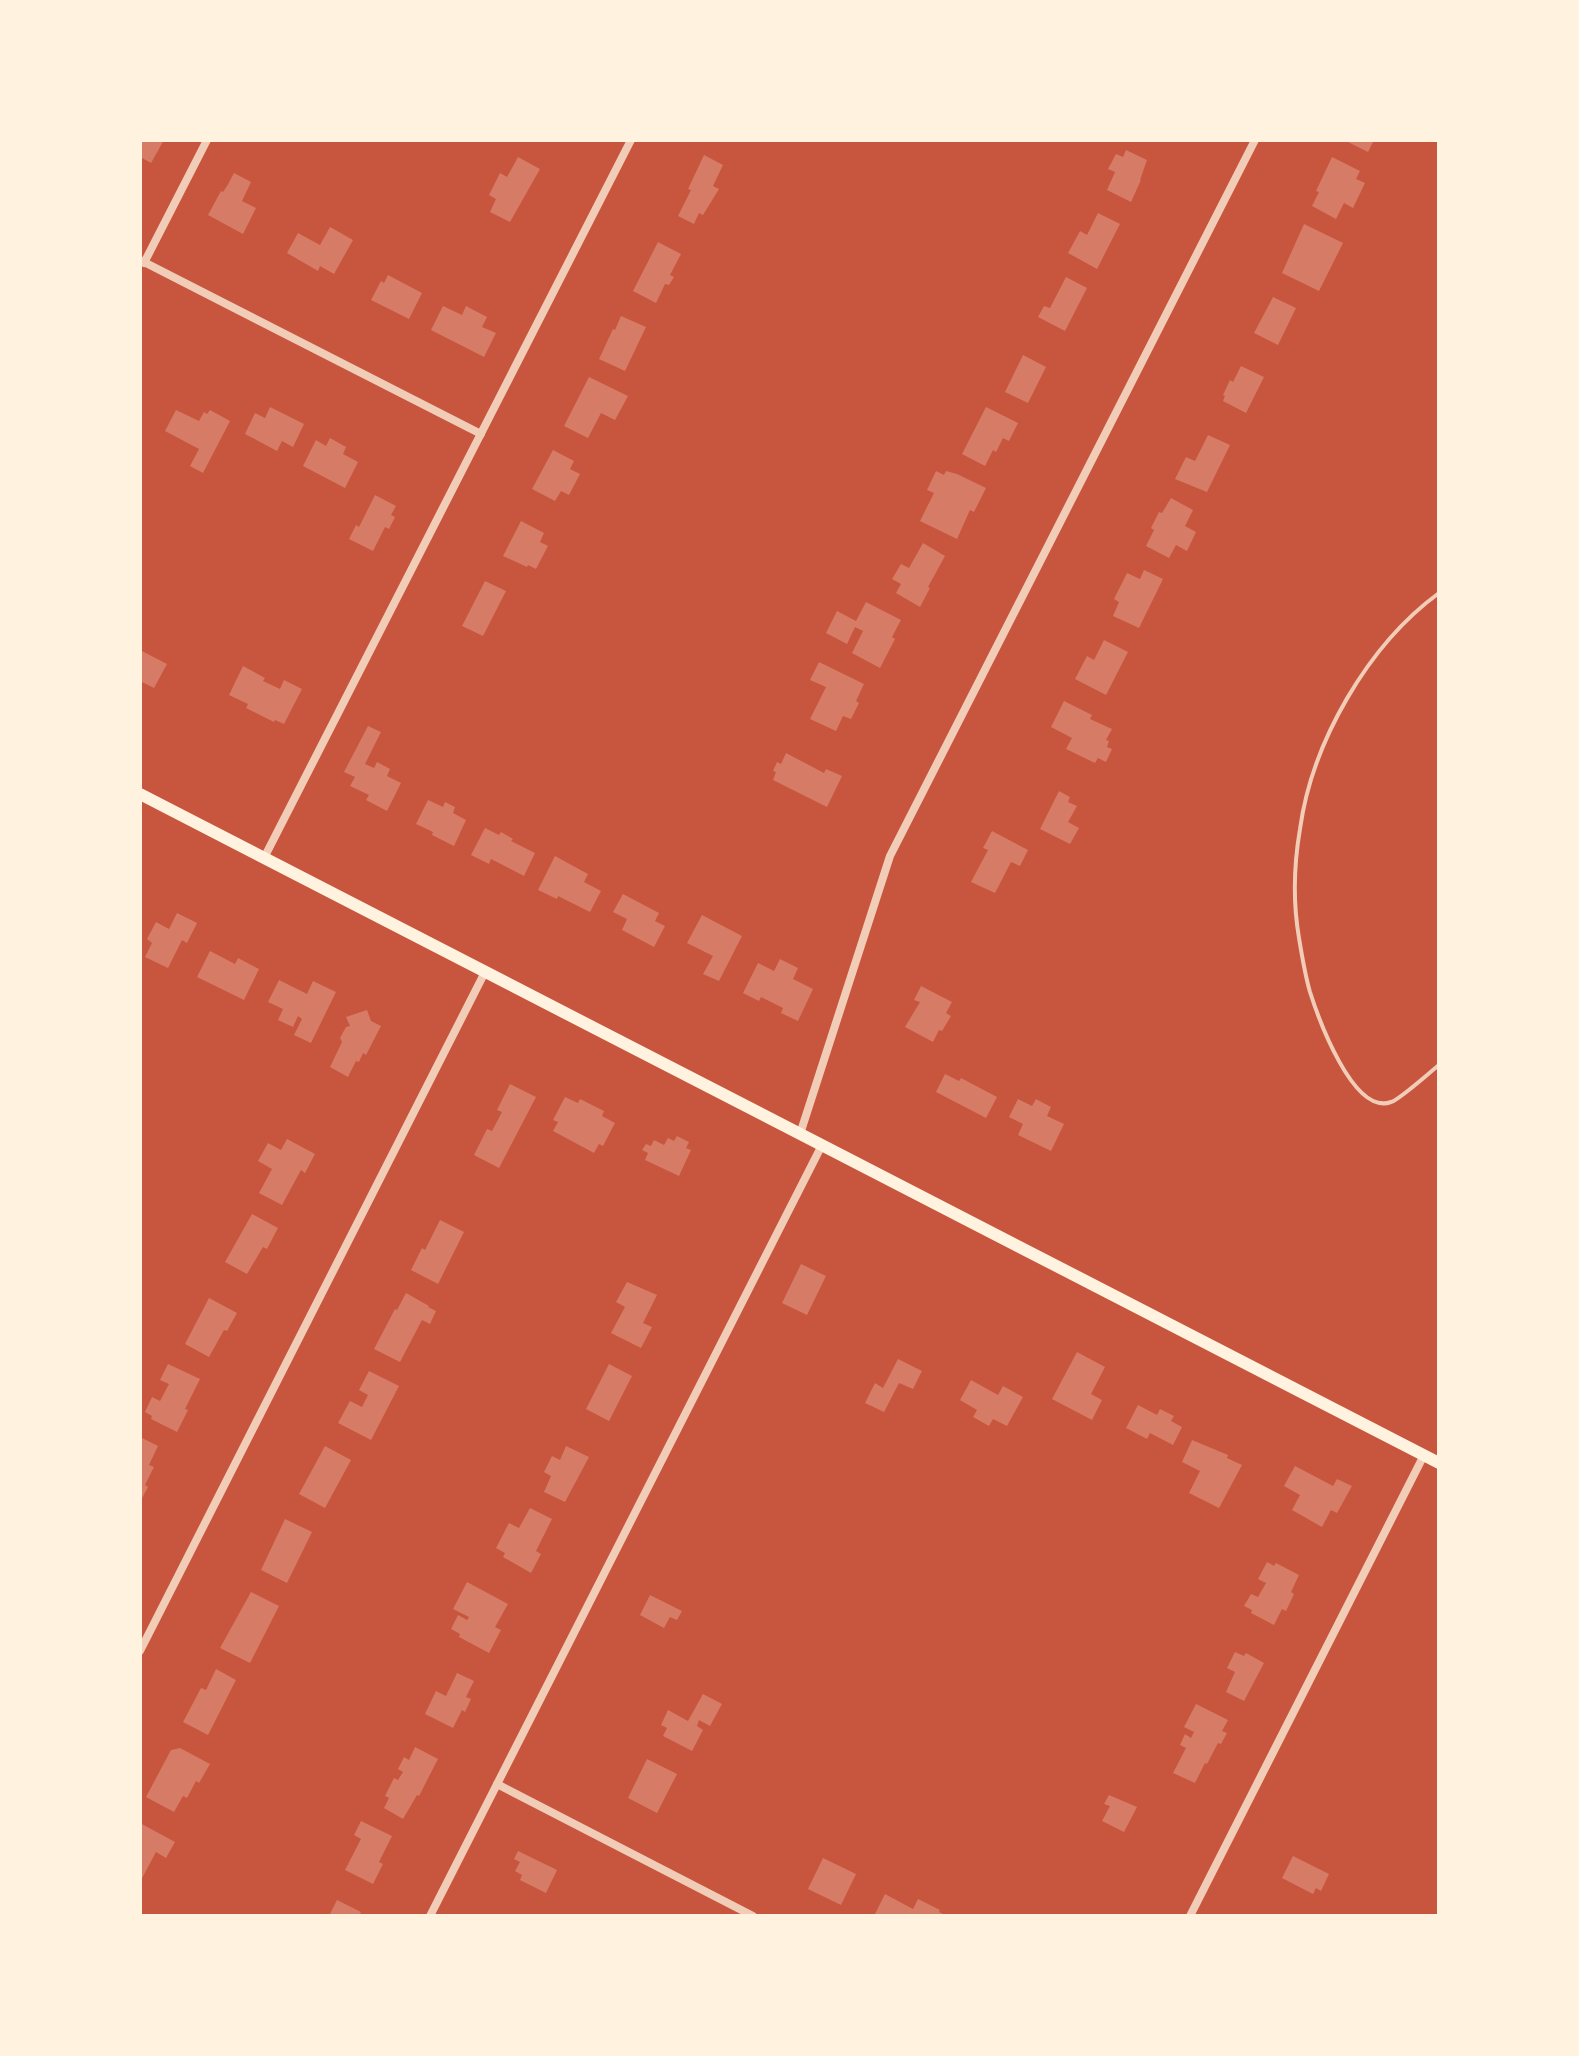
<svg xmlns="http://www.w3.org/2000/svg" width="1579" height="2056" font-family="'Titillium Web',sans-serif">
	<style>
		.building { fill: #d67c66 }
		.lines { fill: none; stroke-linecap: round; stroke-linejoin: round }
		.service { stroke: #f1ccb7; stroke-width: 4 }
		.minor { stroke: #f1ccb7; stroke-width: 8 }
		.secondary { stroke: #fff3e0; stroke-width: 12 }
	</style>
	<rect width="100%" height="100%" fill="#c8553d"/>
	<!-- building -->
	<g class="building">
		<path d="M140,140H164L151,163L140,157Z"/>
		<path d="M1344,140H1374L1368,152Z"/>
		<path d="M1126,150L1147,160L1140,180H1141L1131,202L1107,190L1115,172L1108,169L1116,154L1123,157Z"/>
		<path d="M704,155L723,165L713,186L719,189L703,215L699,213L694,224L678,216L691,190L688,189Z"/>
		<path d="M518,157L540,169L510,222L490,212L496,199L489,195L500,173L507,177Z"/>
		<path d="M1332,157L1360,171L1356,179L1365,183L1353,208L1344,203L1336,219L1312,206L1319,192L1316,191Z"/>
		<path d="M234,173L251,182L242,201L256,208L243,234L208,215L221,191L223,192L227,186Z"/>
		<path d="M1098,213L1120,224L1097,269L1068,253L1080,231L1087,235Z"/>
		<path d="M1304,224L1343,243L1319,291L1282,273Z"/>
		<path d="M330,227L353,240L334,274L320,266L318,271L287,253L298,233L320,245Z"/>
		<path d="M658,242L681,254L670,275L674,277L669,285L665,284L656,303L633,291Z"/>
		<path d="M388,275L422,293L409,319L371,300L381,281L384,283Z"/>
		<path d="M1066,277L1087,288L1065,331L1038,317L1044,306L1050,308Z"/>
		<path d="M1273,297L1296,308L1278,345L1254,333Z"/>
		<path d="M443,306L462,315L466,306L487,317L482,327L496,333L484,357L431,330Z"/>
		<path d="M621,316L646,327L625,371L599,359L613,329L615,330Z"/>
		<path d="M1023,355L1046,367L1028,403L1005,392Z"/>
		<path d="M1241,366L1264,377L1246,413L1223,401L1225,396L1223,395L1230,380L1233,382Z"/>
		<path d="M589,377L628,396L615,420L601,413L588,438L564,426Z"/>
		<path d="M270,407L304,424L293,447L282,441L277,451L245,434L255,413L265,418Z"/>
		<path d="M986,407L1018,423L1009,441L1003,438L996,452L993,450L985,466L962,454Z"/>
		<path d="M176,410L199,421L204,412L207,414L210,410L230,421L203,473L190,466L199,449L165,431Z"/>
		<path d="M1208,435L1230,445L1207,492L1175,479L1186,457L1195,461Z"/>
		<path d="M330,438L346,447L343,454L358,462L345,488L303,466L316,440L326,446Z"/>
		<path d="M553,450L574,461L570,469L580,474L569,495L561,491L555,501L532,489Z"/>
		<path d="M936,471L944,475L946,471L957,474L986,488L974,512L970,510L957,539L920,521L934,493L927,490Z"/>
		<path d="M375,495L396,506L391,515L395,517L389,529L385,527L373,551L349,539L356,525L359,527Z"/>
		<path d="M1171,498L1193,510L1185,526L1196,532L1187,551L1176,545L1169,558L1146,546L1154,530L1151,528L1159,512L1162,513Z"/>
		<path d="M521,521L544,533L540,542L548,546L536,569L528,565L527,567L503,556Z"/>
		<path d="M923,543L945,556L928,587L930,588L920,607L896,593L901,584L892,579L901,564L909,568Z"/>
		<path d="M1144,570L1163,579L1139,628L1113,616L1119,602L1114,599L1127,573L1140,579Z"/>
		<path d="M485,581L506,591L483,636L462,626Z"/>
		<path d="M866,602L901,620L892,637L895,639L880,668L852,653L863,631L855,627L847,644L826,633L837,611L856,621Z"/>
		<path d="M1104,640L1128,652L1106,695L1075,679L1087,656L1094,660Z"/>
		<path d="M140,650L167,664L154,688L140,681Z"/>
		<path d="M819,662L864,684L856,701L859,703L851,719L843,716L836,731L810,719L826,687L810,680Z"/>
		<path d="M243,666L265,678L263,681L280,689L284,680L302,689L284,724L275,720L274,722L246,708L248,704L229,695Z"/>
		<path d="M1064,701L1092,715L1090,719L1112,729L1106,740L1109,741L1107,747L1112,749L1106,762L1098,758L1095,763L1066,749L1072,738L1051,727Z"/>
		<path d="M368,726L381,732L365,764L374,768L377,762L390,769L387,776L401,783L387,811L366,800L369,795L350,786L355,777L344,772Z"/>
		<path d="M786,753L824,773L826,769L842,776L827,807L773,780L776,772L773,771L777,762L781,764Z"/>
		<path d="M1059,791L1070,797L1068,802L1077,806L1068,822L1079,828L1070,844L1040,829Z"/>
		<path d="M428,800L443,807L445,802L455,807L453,813L466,820L454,846L432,835L433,832L416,824Z"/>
		<path d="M485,828L499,835L501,832L513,839L511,841L535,853L524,876L491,859L489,864L471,855Z"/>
		<path d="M992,831L1028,850L1020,866L1011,862L995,893L971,882L988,850L983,848Z"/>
		<path d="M555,856L588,874L584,882L601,891L590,912L558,896L557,899L538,890Z"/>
		<path d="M623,894L659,913L655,921L665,926L654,947L622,930L627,919L613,912Z"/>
		<path d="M177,913L197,923L187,943L182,940L168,968L145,957L152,943L147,939L156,922L169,929Z"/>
		<path d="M702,915L742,936L719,981L703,974L713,956L687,943Z"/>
		<path d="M210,951L235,964L238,958L259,969L244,1000L197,977Z"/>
		<path d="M780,959L798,968L793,979L813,989L798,1021L781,1013L783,1008L761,997L759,1001L743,993L758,963L774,971Z"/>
		<path d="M279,980L307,994L313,981L336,992L311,1043L294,1035L302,1019L298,1016L293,1027L278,1020L283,1009L268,1002Z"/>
		<path d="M921,986L952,1002L946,1013L951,1016L942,1031L939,1030L933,1042L905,1027L920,1002L914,1000Z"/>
		<path d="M367,1010L371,1021L381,1026L366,1055L363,1053L359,1062L356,1061L348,1077L330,1067L342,1042L340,1038L346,1027L350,1026L346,1017Z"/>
		<path d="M945,1074L959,1081L961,1078L997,1097L986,1118L936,1092Z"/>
		<path d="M510,1084L536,1097L499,1168L474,1155L487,1129L492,1131L502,1112L497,1110Z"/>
		<path d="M565,1097L578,1103L580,1099L604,1111L602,1116L615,1123L603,1146L599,1144L594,1153L553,1131L558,1122L553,1120Z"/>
		<path d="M1018,1099L1032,1106L1036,1099L1051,1107L1047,1116L1064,1124L1051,1151L1018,1135L1023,1124L1009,1117Z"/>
		<path d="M677,1136L689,1142L686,1148L691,1150L679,1176L645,1160L648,1153L642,1150L646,1144L651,1146L654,1140L664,1145L668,1138L674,1141Z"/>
		<path d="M287,1139L315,1154L305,1173L301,1170L282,1205L259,1193L272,1169L258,1161L268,1143L281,1150Z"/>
		<path d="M252,1214L278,1228L267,1249L263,1247L247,1274L225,1262Z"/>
		<path d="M440,1220L464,1232L438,1284L411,1270L422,1248L425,1250Z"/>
		<path d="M801,1264L826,1276L807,1315L782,1303Z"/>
		<path d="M627,1282L657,1295L643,1323L652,1327L641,1348L611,1333L625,1307L616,1302Z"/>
		<path d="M406,1293L429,1306L428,1307L436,1311L430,1324L422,1320L400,1362L374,1349L395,1309L397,1310Z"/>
		<path d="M209,1298L237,1313L227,1331L224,1330L209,1357L185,1344Z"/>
		<path d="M1077,1352L1105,1367L1091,1394L1102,1400L1092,1420L1052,1399Z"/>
		<path d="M898,1359L922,1371L913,1389L899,1383L884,1412L865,1403L875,1383L883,1388Z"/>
		<path d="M168,1364L200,1379L185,1409L188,1410L177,1432L151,1419L152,1416L145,1412L152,1397L160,1401L169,1384L160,1380Z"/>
		<path d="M609,1364L632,1376L609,1421L586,1409Z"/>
		<path d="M369,1371L399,1386L371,1440L338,1423L350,1401L362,1407L368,1395L359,1390Z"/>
		<path d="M971,1380L998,1395L1003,1386L1023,1397L1007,1426L993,1419L989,1426L973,1417L977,1410L960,1400Z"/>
		<path d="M1138,1405L1157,1415L1160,1409L1174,1416L1171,1421L1182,1427L1173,1445L1150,1433L1147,1439L1126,1428Z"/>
		<path d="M140,1437L158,1446L149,1465L154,1467L145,1485L148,1487L140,1502Z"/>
		<path d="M1192,1440L1228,1455L1227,1458L1242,1465L1219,1508L1189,1493L1200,1471L1182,1462Z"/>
		<path d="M325,1446L351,1460L325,1508L299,1494Z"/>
		<path d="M566,1446L589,1457L565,1502L544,1492L551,1476L544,1472L552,1456L560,1460Z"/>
		<path d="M1295,1466L1333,1486L1337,1479L1352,1486L1337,1513L1331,1510L1322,1527L1292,1510L1300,1495L1284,1486Z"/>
		<path d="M530,1508L552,1519L536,1551L541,1554L531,1573L503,1557L505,1553L496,1548L509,1523L519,1528Z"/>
		<path d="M285,1519L312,1532L287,1583L261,1570Z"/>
		<path d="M1267,1562L1274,1566L1276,1563L1299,1575L1291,1592L1294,1594L1286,1611L1282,1609L1274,1625L1251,1613L1252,1610L1244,1606L1251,1594L1258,1597L1266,1583L1258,1579Z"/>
		<path d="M467,1582L508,1604L495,1627L501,1630L489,1653L459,1637L460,1634L451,1629L458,1615L467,1620L469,1617L453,1609Z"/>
		<path d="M251,1592L279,1606L250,1663L220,1648Z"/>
		<path d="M650,1595L682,1611L677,1620L670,1617L664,1628L640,1615Z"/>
		<path d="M1235,1652L1244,1656L1246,1653L1264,1663L1244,1701L1226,1692L1235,1672L1227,1668Z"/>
		<path d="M216,1669L236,1680L208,1735L183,1722L201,1688L206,1690Z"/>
		<path d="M457,1673L474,1681L466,1697L471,1699L465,1712L462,1710L453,1728L425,1714L436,1691L446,1696Z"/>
		<path d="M703,1694L722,1704L710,1726L699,1720L697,1726L703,1730L692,1751L663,1736L667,1728L661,1725L668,1710L688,1721Z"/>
		<path d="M1196,1704L1228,1720L1222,1731L1227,1733L1221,1744L1218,1743L1207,1764L1205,1763L1195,1783L1173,1773L1186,1748L1180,1745L1185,1734L1191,1738L1194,1732L1184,1727Z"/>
		<path d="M415,1747L438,1759L419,1796L417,1795L403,1819L384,1808L389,1798L385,1796L394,1778L398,1780L403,1772L398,1769L404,1757L409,1760Z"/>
		<path d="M180,1748L210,1764L199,1783L196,1781L187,1798L183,1796L174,1812L146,1797L171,1750Z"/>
		<path d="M647,1759L677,1774L657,1813L628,1798Z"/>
		<path d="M1109,1795L1137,1807L1124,1832L1102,1821L1110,1806L1104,1804Z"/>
		<path d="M361,1821L392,1836L379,1862L383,1864L373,1884L345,1870L361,1839L354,1835Z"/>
		<path d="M140,1823L175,1842L166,1858L156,1852L140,1882Z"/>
		<path d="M518,1851L557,1870L546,1893L520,1880L522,1875L515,1871L520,1862L514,1859Z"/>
		<path d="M1293,1856L1329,1874L1321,1891L1316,1888L1313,1894L1282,1878Z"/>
		<path d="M823,1858L856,1874L841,1905L808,1889Z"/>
		<path d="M885,1894L913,1909L918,1899L940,1910L939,1912L947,1916H874Z"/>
		<path d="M337,1900L361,1912L359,1916H329Z"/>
	</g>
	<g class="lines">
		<!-- service -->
		<path class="service" d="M1439,593C1368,645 1312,742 1300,829C1294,864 1293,903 1299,938C1302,956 1305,975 1310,992C1318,1017 1353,1116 1391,1102C1399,1100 1430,1072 1439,1065"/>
		<!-- minor -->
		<g class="minor">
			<path d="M140,260L481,434"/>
			<path d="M144,263L207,140"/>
			<path d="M264,858L631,140"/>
			<path d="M800,1134L890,856L1255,140"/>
			<path d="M140,1651L485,972"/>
			<path d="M497,1784L753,1916"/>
			<path d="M430,1916L822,1145"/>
			<path d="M1190,1916L1424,1455"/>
		</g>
		<!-- secondary -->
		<path class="secondary" d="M140,794L1439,1463"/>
	</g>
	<!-- border -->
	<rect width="1579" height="2056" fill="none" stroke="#fff3e0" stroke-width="284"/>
</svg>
